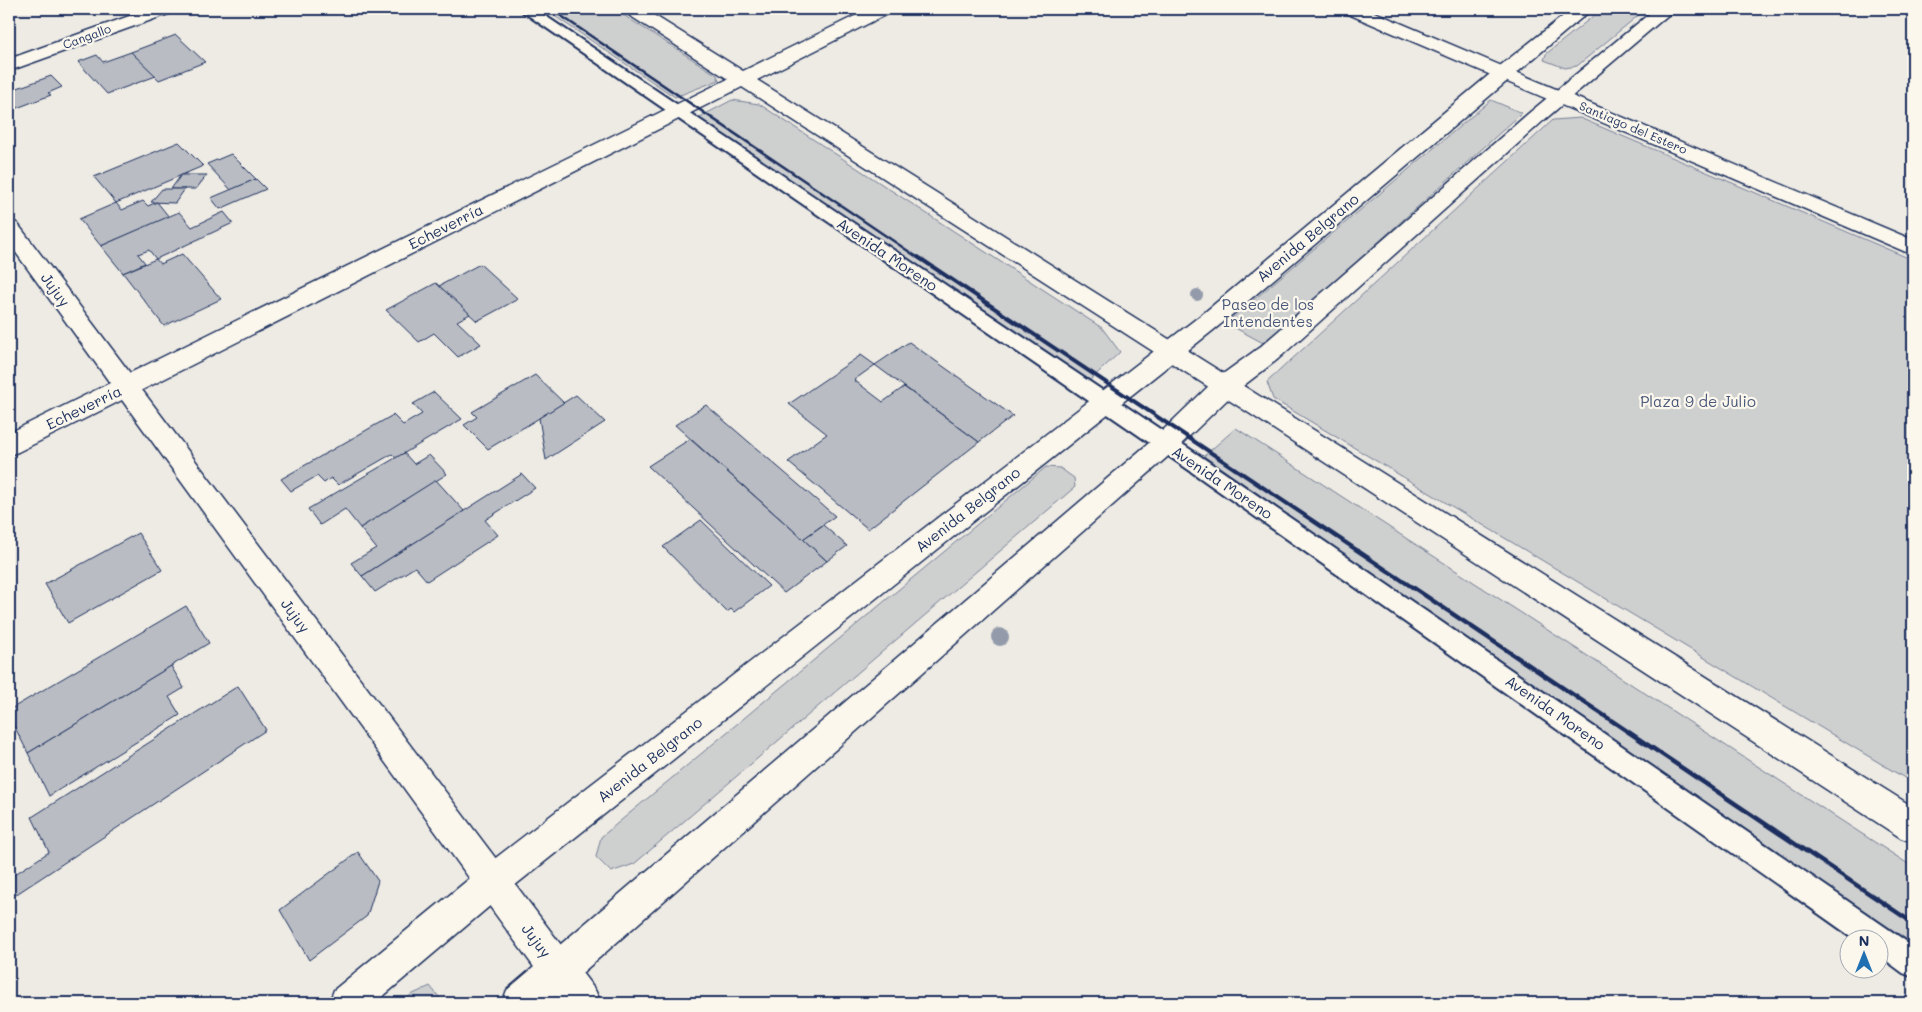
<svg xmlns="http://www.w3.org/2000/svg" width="1922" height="1012" font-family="Mali,sans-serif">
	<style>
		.green { fill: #cecfcf; stroke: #747f96 }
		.building { fill: #b9bcc3; stroke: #1b2f5e }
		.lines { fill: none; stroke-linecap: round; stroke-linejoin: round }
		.lane-casing { stroke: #1b2f5e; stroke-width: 4 }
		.street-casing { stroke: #1b2f5e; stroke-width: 3 }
		.secondary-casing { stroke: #1b2f5e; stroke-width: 3 }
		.lane { fill: #fbf7ec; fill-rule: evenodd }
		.street { fill: #fbf7ec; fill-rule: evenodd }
		.secondary { fill: #fbf7ec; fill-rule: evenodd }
		.rail-far2 { stroke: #1b2f5e; stroke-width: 2.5 }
		.rail-far1 { stroke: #1b2f5e; stroke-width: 4 }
		.rail { stroke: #1b2f5e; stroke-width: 4.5 }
		.tree { fill: #939aaa }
		.labels { text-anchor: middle; stroke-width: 4.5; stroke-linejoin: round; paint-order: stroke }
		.far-street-label { font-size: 12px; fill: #1b2f5e; stroke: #fbf7ec }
		.street-label { font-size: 15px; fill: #1b2f5e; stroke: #fbf7ec }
		.park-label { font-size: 15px; fill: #48577a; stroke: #fbf7ec }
	</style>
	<rect width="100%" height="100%" fill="#eeebe4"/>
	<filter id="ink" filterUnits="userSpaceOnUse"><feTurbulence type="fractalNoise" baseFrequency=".02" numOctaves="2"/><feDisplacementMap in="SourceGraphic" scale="10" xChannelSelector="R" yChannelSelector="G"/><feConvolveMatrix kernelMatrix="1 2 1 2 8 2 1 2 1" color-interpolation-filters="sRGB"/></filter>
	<g filter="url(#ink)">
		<!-- green -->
		<g class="green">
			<path d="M544,9H614L717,75L719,80L675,97Z"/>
			<path d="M1602,9H1646L1577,66L1565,68L1544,60L1546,54Z"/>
			<path d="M732,100L759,104L1102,328L1120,352L1086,384L698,118Z"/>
			<path d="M1491,100L1522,113L1265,344L1226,323Z"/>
			<path d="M1580,118L1913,260V783L1273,399L1267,382L1553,120Z"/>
			<path d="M1236,428L1913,867V952L1204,456Z"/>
			<path d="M1046,467L1060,468L1074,478L1075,487L634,864L611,872L596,857L601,837Z"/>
			<path d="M430,986L444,1003H400L411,995Z"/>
		</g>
		<!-- building -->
		<g class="building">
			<path d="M176,35L205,62L159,80L131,52Z"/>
			<path d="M131,52L156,76L107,94L78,62L97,55L103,62Z"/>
			<path d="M51,76L62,87L48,93L51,95L9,111V91Z"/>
			<path d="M179,142L203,166L116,203L94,177Z"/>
			<path d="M231,154L256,179L231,190L207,164Z"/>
			<path d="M181,175H207L196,189H171Z"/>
			<path d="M256,179L266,189L220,209L211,198Z"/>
			<path d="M162,189H185L175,203L151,202Z"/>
			<path d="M143,201L148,206L157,202L169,217L101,246L79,219L116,203L122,210Z"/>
			<path d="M179,212L192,227L224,212L233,223L156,259L149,250L138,254L145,263L123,273L101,246Z"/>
			<path d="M182,254L221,299L164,326L123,273L156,259L160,264Z"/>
			<path d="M480,264L518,299L477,321L439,286Z"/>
			<path d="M436,283L470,314L457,321L481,344L458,357L434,333L419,342L386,310Z"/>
			<path d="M909,342L1013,416L979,442L875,365Z"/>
			<path d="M861,355L875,365L854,380L883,402L904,387L979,442L868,529L788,462L827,434L789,404Z"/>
			<path d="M535,375L564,403L488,449L464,425L477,417L472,412Z"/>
			<path d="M434,392L462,419L396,458L392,454L338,485L331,478L324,483L317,476L291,491L281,479L393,415L403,425L422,414L413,404Z"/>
			<path d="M576,395L605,422L546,460L539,418Z"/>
			<path d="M706,405L835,516L803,539L675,425Z"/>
			<path d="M690,439L803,539L827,561L784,593L648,466Z"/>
			<path d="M404,453L414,464L429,455L447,474L360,528L345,509L320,525L308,509Z"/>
			<path d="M522,474L535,488L485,520L498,535L427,581L415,567L375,592L362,576Z"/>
			<path d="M436,480L464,511L362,576L351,563L376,548L360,528Z"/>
			<path d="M701,520L769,586L734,612L731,609L727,612L663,547Z"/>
			<path d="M823,525L847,546L827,561L803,539Z"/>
			<path d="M138,533L162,570L68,623L45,584Z"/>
			<path d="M186,606L209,643L28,753L9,716V710Z"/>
			<path d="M171,666L184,688L169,697L180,715L49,796L28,753Z"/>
			<path d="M238,686L266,730L9,899V878L49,852L32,817Z"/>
			<path d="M358,852L378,881L367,916L309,960L280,910Z"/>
		</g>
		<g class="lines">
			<!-- lane casing -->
			<g class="lane-casing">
				<path id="lane" d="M519,9H535L1203,458L1913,946V977L1903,973L1880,956V940H1856L1189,470Z"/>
			</g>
			<!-- street casing -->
			<g class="street-casing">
				<g id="street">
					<path d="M149,9H174L171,13L9,71V59Z"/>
					<path d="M623,9H644L743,71L869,9H892L889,13L757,80L1913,807V842L1901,838L1249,413L742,87L142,390L595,990L601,1003H560L122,400L18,452L9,455V433L110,383L9,243V221L17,223L130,373L728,79L626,13Z"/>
					<path d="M1343,9H1367L1913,240V255L1346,13Z"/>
				</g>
			</g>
			<!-- secondary casing -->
			<g class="secondary-casing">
				<g id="secondary">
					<path d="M1572,9H1592L1221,324L504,894L375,1003H329L334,990L480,870L1205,312L1496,69Z"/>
					<path d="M1655,9H1675L1543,121L1278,359L1234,393L1174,451L548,1003H502L507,990L1156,437L1216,379L1260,347L1529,113Z"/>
				</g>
			</g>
			<!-- lane -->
			<use href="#lane" class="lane"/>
			<!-- street -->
			<use href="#street" class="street"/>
			<!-- secondary -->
			<use href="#secondary" class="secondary"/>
			<!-- rail-far2 -->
			<path class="rail-far2" d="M551,9L920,259"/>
			<!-- rail-far1 -->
			<path class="rail-far1" d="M918,257L1415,589"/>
			<!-- rail -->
			<path class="rail" d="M1414,588L1913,923"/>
		</g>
		<!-- trees -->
		<g class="tree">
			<circle cx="1197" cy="295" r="6"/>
			<circle cx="1000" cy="637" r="9"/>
		</g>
	</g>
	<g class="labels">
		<!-- far-street labels -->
		<g class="far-street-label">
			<text transform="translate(87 37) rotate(-20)" y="4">Cangallo</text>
			<text transform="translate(1633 128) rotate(23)" y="4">Santiago del Estero</text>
		</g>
		<!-- street labels -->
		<g class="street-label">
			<text transform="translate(446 227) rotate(-27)" y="5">Echeverría</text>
			<text transform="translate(1308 238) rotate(-40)" y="5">Avenida Belgrano</text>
			<text transform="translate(887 255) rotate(34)" y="5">Avenida Moreno</text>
			<text transform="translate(55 290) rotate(54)" y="5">Jujuy</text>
			<text transform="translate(84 408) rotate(-26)" y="5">Echeverría</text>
			<text transform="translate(1222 483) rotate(34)" y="5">Avenida Moreno</text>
			<text transform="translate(968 510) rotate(-38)" y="5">Avenida Belgrano</text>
			<text transform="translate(295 616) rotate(54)" y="5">Jujuy</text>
			<text transform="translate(1555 713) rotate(35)" y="5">Avenida Moreno</text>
			<text transform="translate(650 760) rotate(-38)" y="5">Avenida Belgrano</text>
			<text transform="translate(536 941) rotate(53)" y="5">Jujuy</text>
		</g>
		<!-- park labels -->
		<g class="park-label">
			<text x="1268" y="310">Paseo de los<tspan x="1268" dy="17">Intendentes</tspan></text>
			<text x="1698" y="407">Plaza 9 de Julio</text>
		</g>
	</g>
	<!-- margin -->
	<rect width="1922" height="1012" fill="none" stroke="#fbf7ec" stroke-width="30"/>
	<rect x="15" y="15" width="1892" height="982" fill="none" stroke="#1b2f5e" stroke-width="2" filter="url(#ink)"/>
	<!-- north arrow -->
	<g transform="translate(1864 954)"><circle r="24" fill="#fbf7ec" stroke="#a1a7b3"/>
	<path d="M0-4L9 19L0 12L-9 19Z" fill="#1f6fb2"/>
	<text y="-8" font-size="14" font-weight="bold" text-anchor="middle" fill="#1b2f5e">N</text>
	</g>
</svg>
